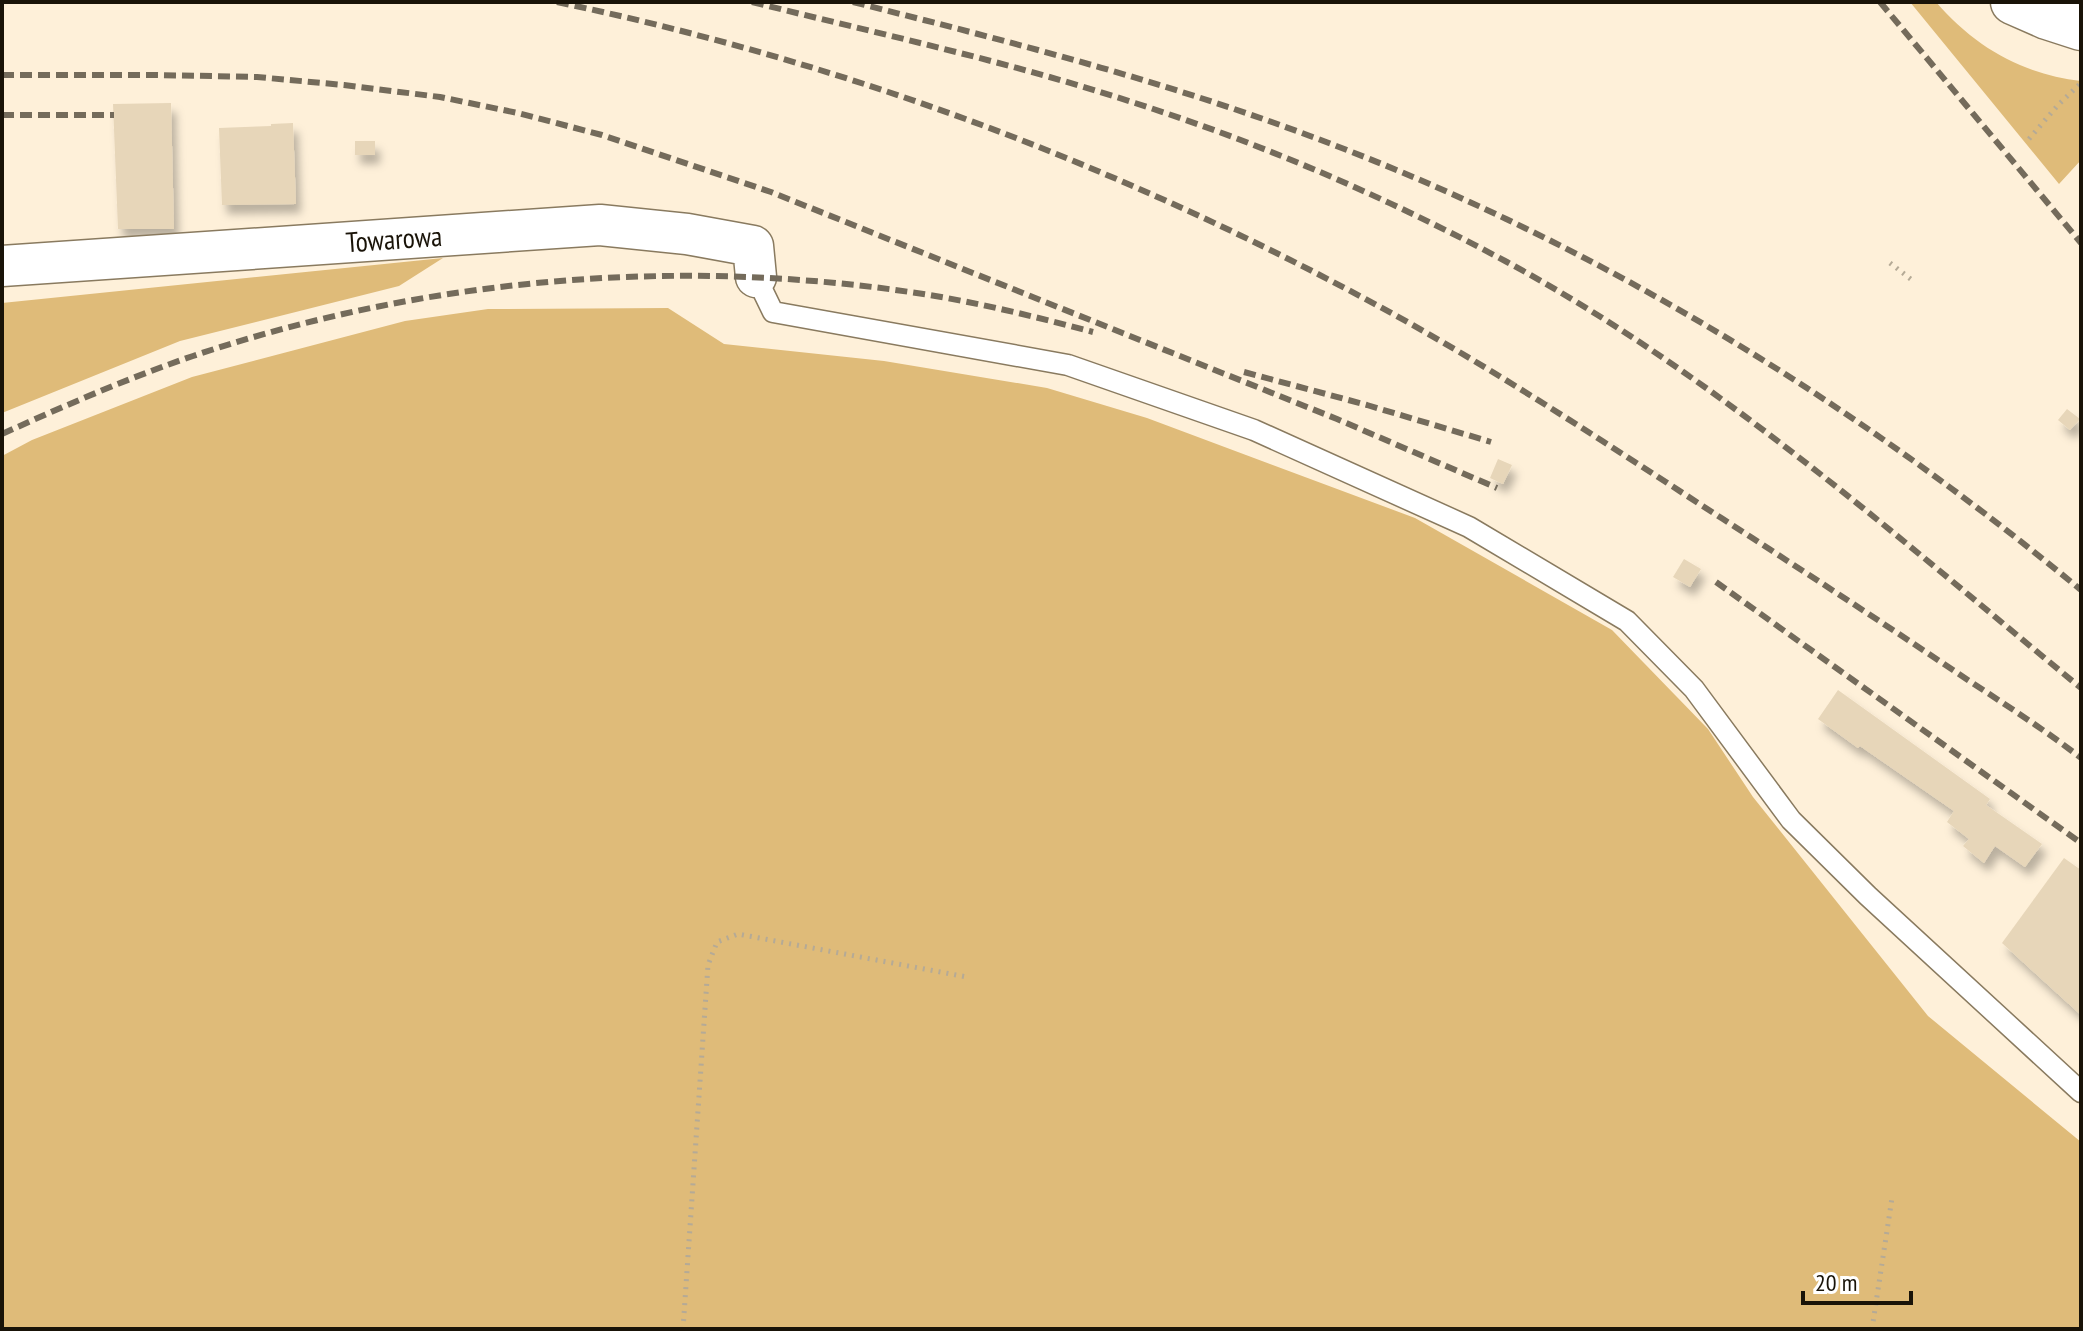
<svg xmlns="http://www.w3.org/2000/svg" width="2083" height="1331" font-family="'PT Sans Narrow',sans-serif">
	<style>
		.green { fill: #dfbb79 }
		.building { fill: #e7d6b9; filter: url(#shadow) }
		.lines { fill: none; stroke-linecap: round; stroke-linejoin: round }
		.lane-casing { stroke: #897a5f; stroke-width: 23 }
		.street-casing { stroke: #897a5f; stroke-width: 43 }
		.secondary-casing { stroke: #897a5f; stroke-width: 47 }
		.path { stroke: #b5aa96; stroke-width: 5; stroke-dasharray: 2 6; stroke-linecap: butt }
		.lane { stroke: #fff; stroke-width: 20 }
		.street { stroke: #fff; stroke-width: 40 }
		.secondary { stroke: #fff; stroke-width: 44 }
		.rail { stroke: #746b5b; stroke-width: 6; stroke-dasharray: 12 6; stroke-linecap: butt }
		.labels { text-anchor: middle; stroke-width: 8; stroke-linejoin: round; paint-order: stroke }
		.street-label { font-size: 28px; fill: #191308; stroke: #fff }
	</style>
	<defs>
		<filter id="shadow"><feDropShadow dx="5" dy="9" stdDeviation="4" flood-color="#0004"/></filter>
	</defs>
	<rect width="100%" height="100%" fill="#fef0d9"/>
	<!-- green -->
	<g class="green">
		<path d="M1910,2H1936C1975,47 2022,74 2081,81V160L2059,184Z"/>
		<path d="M443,258L399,286L180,341L2,413V303Z"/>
		<path d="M668,308L724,344L884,361L1047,388L1147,418L1415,518L1612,630L1708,729L1753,797L1928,1016L2081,1142V1329H2V456L32,440L192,377L405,321L488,309Z"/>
	</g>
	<!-- building -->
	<g class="building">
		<path d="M171,103L174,229H118L113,104Z"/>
		<path d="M293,123L296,204L222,205L219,128L271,126V124Z"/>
		<rect x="355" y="141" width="20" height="14"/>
		<path d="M2067,409L2080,419L2070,430L2058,420Z"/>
		<path d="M1498,459L1512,465L1503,484L1490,478Z"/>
		<path d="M1684,559L1701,569L1690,587L1673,577Z"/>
		<path d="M1838,690L1990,799L1986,805L2042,844L2025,867L1995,846L1984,863L1963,846L1969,839L1947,822L1954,811L1860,746L1858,748L1818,719Z"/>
		<path d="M2064,858L2081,870V1015L2002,943Z"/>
	</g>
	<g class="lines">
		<!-- lane casing -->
		<g class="lane-casing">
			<path id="lane" d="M756,277L773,312L1068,365L1254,430L1469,527L1627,621L1694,689L1791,820L1868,896L2081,1092"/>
		</g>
		<!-- street casing -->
		<g class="street-casing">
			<path id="street" d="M2,266L600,225L687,234L753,246L756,277"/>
		</g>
		<!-- secondary casing -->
		<g class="secondary-casing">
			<path id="secondary" d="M2013,2L2047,17L2081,28"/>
		</g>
		<!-- path -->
		<g class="path">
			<path d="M2029,139L2058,105L2081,83"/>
			<path d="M1890,263L1912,280"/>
			<path d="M683,1329L708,965L717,942L738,934L967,977"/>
			<path d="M1872,1329L1892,1198"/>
		</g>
		<!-- lane -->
		<use href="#lane" class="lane"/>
		<!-- street -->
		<use href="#street" class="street"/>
		<!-- secondary -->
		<use href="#secondary" class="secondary"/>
		<!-- rail -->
		<g class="rail">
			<path d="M557,2C852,64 1129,169 1393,314C1507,377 1614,449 1723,519C1800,569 1877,619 1953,670C1996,699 2040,726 2081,758"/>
			<path d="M752,2C880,34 1010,62 1135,103C1263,144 1388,198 1507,262C1717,376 1897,537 2081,688"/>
			<path d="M853,2C1007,41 1161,80 1310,136C1591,240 1850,399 2081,590"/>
			<path d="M1880,2L2081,243"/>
			<path d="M2,75H156L257,77L344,85L440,97L518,113L602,135L771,192L1337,419L1497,488"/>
			<path d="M2,115H114"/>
			<path d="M1244,372L1367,405L1491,442"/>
			<path d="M2,434C64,406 128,378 193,356C422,279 671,257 910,292C972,301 1033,316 1093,332"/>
			<path d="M1716,582L2081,843"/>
		</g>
	</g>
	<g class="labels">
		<!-- street labels -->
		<g class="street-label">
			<text transform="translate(394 239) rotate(-4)" y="10">Towarowa</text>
		</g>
	</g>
	<!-- border -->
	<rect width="2083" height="1331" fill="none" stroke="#191308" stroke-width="8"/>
	<!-- scale -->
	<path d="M1803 1291v12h108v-12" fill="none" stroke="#191308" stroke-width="4"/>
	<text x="1815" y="1291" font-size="24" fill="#191308" stroke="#ffffff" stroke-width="6" paint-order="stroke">20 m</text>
</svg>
